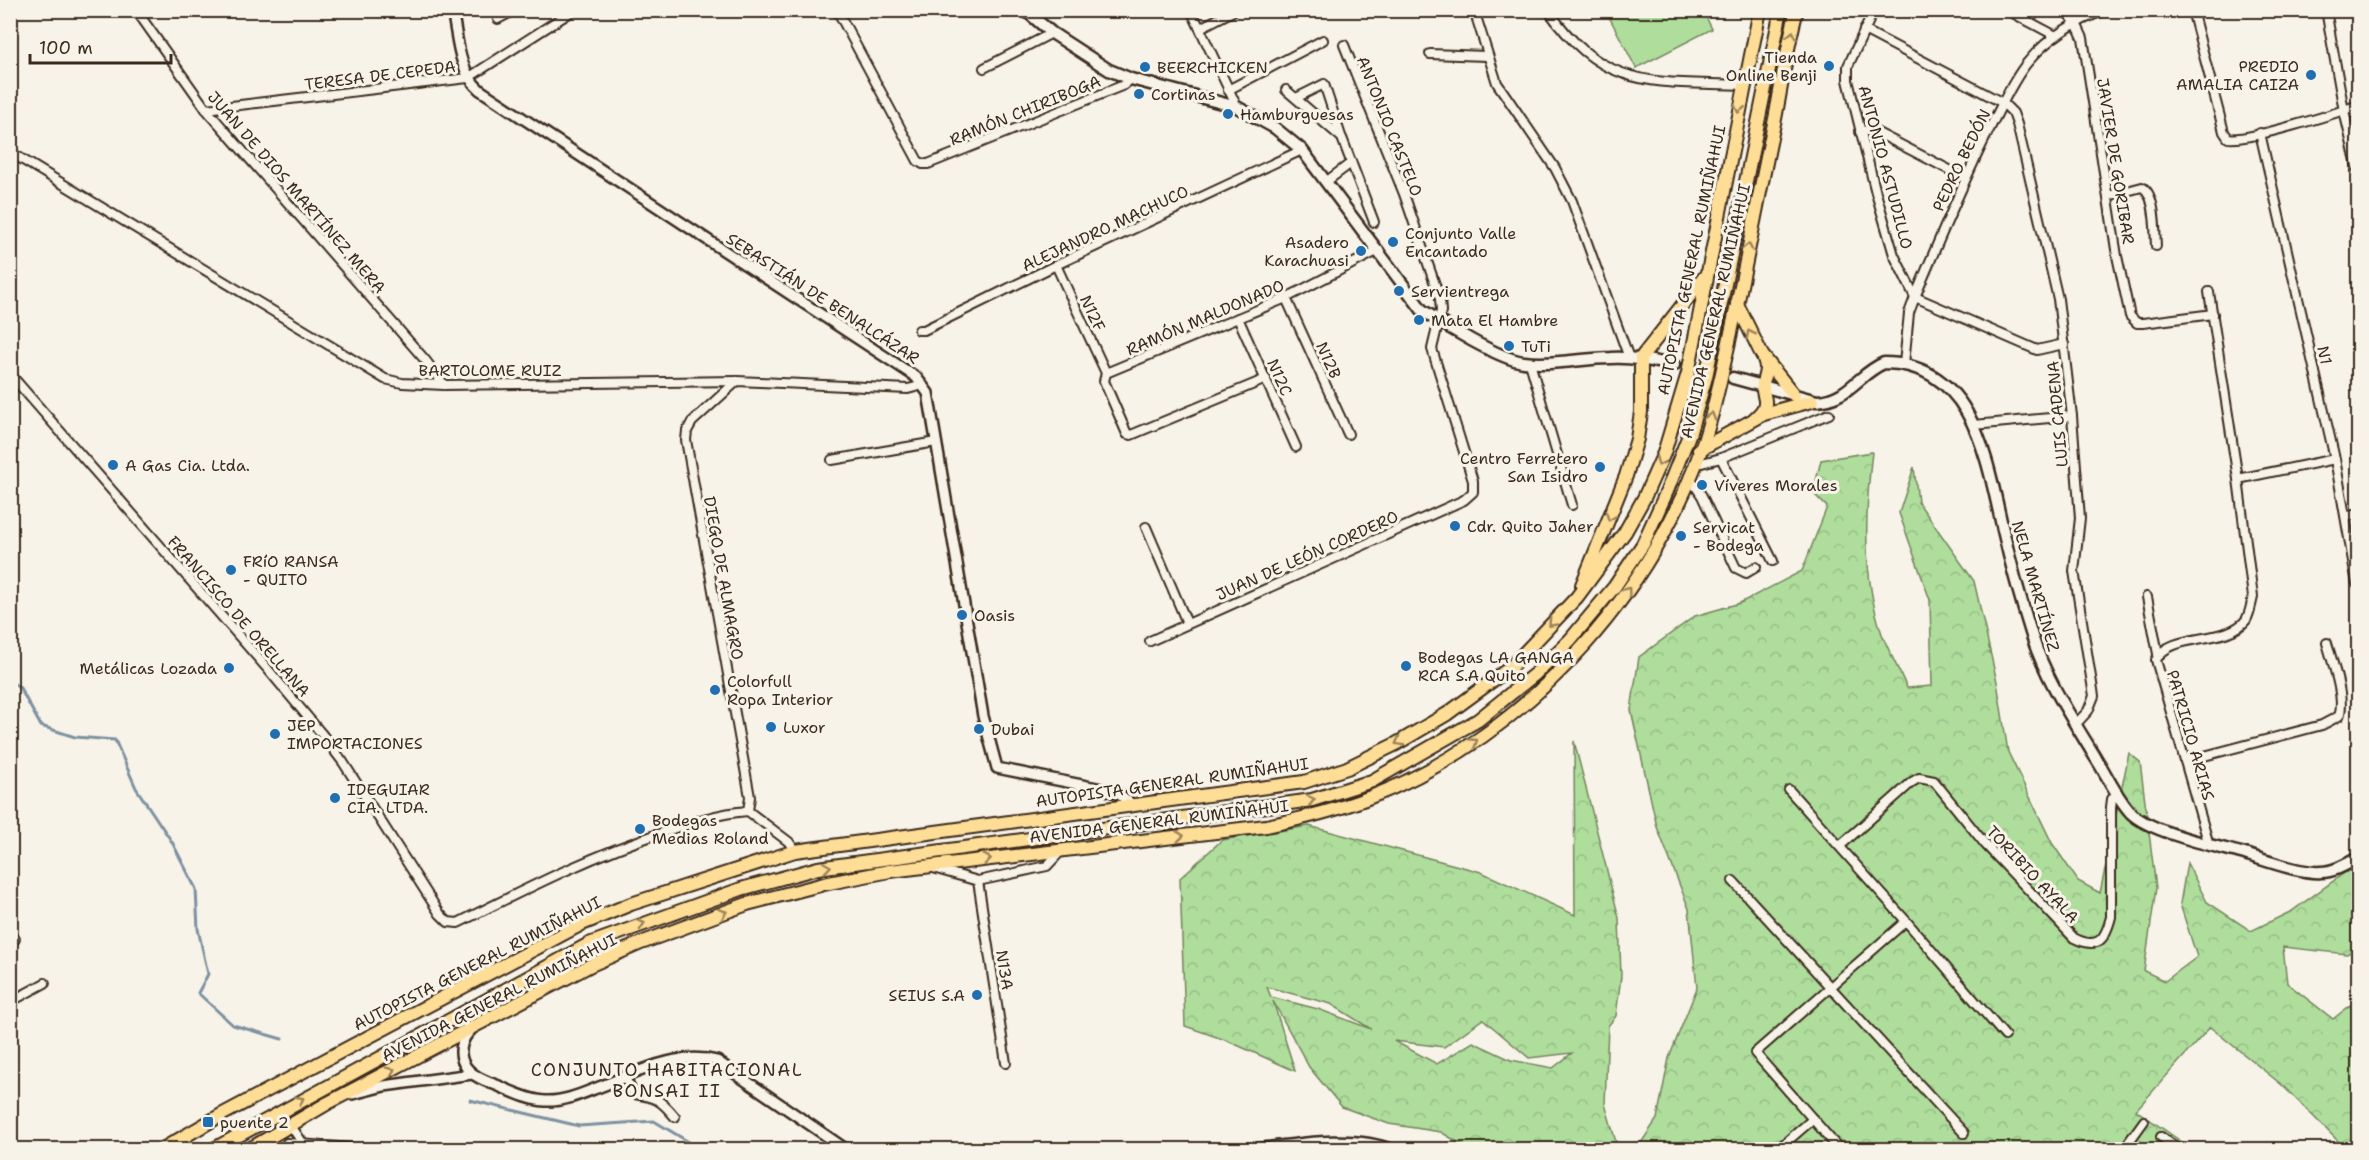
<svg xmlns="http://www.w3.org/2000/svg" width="2369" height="1160" font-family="'Shantell Sans',sans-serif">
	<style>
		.green { fill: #aedd9c; stroke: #74845d; stroke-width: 1.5 }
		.forest { fill: url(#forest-crowns); stroke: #74845d; stroke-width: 1.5; fill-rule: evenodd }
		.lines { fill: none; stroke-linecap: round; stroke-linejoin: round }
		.stream { stroke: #7e91a0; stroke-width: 3 }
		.secondary-tunnel { stroke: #d1cbc0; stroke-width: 10; stroke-dasharray: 10 5; stroke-linecap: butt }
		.minor-casing { stroke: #3b2a1e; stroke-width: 12 }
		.tertiary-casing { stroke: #3b2a1e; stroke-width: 14 }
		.secondary-casing { stroke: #3b2a1e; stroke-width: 15 }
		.primary-casing { stroke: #3b2a1e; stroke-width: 16 }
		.trunk-casing { stroke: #3b2a1e; stroke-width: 16 }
		.minor { stroke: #f7f3e8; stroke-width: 8 }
		.tertiary { stroke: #f7f3e8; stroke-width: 9 }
		.secondary { stroke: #f7f3e8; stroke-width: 10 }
		.primary { stroke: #fedd96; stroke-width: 12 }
		.trunk { stroke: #fedd96; stroke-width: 12 }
		.oneway { stroke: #9c845a }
		.poi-dot { fill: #1f6fb2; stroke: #f7f3e8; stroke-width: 2 }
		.labels { text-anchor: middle; stroke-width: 6; stroke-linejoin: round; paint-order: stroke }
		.poi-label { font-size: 16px; fill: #3b2a1e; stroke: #f7f3e8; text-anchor: start }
		.street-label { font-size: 16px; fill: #3b2a1e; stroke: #f7f3e8 }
		.neighbourhood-label { font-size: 18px; letter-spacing: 1.5px; fill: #3b2a1e; stroke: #f7f3e8 }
	</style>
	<defs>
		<pattern id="forest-crowns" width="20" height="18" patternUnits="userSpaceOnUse" patternTransform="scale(1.5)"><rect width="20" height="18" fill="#aedd9c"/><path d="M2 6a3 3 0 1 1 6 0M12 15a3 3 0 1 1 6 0" fill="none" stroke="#97be86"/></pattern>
	</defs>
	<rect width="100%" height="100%" fill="#f7f3e8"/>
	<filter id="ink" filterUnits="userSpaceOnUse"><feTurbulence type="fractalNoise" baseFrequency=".0167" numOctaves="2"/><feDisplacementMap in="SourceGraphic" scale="12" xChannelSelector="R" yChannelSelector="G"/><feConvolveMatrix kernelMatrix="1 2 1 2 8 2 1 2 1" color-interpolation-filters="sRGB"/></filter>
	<g filter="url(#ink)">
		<!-- green -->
		<path class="green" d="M1606,11H1703L1712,29L1636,68Z"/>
		<!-- forest -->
		<g class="forest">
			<path d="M1872,452C1865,512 1862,576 1882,634C1889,652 1899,670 1907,688L1932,686L1930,600L1899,513L1914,467L1918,502L1974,581L1997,682L2008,752L2052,843L2078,881L2100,893L2129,753L2140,762L2156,888L2144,971L2165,981L2197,957L2180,904L2187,863L2207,902L2251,931L2292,911L2358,863V948L2347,954L2283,947L2287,983L2333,1019L2358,999V1149H2346L2282,1085L2210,1027L2136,1110L2192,1149H1637L1657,1119L1669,1058L1697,988L1689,909L1657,827L1631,710L1639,657L1695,616L1740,603L1802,571L1827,507L1813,493L1821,460Z"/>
			<path d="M1574,741L1619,918L1621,976L1616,1016L1608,1026L1605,1104L1618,1149H1469L1441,1132L1389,1124L1342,1107L1309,1067L1273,1001L1295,1071L1228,1041L1185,1026L1180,878L1222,840L1309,826L1481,872L1575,915ZM1267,987L1331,1004L1371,1029L1318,1009L1271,997ZM1483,1019L1529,1058L1572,1053L1553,1068L1511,1060L1473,1042L1437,1064L1394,1041L1444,1047Z"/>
		</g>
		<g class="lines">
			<!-- stream -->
			<g class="stream">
				<path d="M10,681L20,688L41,726L75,737L115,740L136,788L172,842L196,889L198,929L208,974L198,993L233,1025L282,1039"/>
				<path d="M470,1100L579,1126L654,1121L702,1150"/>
			</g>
			<!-- secondary-tunnel -->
			<path class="secondary-tunnel" d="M1674,365L1729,378"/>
			<!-- minor casing -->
			<g class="minor-casing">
				<g id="minor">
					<path d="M136,10L206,109L426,361L444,385"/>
					<path d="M837,10L918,161L923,164H928L1124,85L1131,79"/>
					<path d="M1191,10L1237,107"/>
					<path d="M1474,10L1497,83L1555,168L1572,201L1629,358"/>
					<path d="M1548,10C1605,92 1655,81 1744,85"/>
					<path d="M1874,10L1848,66V80L1876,193L1894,255L1915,297L2037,350L2064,344"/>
					<path d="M2007,10L2056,36"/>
					<path d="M2065,10L2076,23L2083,38L2117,256L2130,316L2137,323H2143L2213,314"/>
					<path d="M2192,10L2224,132L2228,138C2245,142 2337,113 2358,105"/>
					<path d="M2326,10L2344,111L2358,170"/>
					<path d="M498,19L515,10"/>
					<path d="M1200,28L1235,10"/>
					<path d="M1864,30L2003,103L2013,113L2017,124L2058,299L2072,416L2080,518L2074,571L2094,696L2088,711L2076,724"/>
					<path d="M1430,54L1487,56"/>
					<path d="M984,68L1052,33"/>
					<path d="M1228,90L1323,40"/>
					<path d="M1286,90L1342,138L1374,222"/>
					<path d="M1296,98L1324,84L1341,136"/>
					<path d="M206,109L468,78L574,10"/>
					<path d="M1860,132L1868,130L1876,132L1965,178"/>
					<path d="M2260,133L2335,459L2357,584"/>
					<path d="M10,152L385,379L402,383L444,385L737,381L908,389L923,385"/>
					<path d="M1327,181L1351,163"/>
					<path d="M2108,196L2142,187C2156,194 2155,231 2156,246"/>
					<path d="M1056,265L1106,373L1104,381L1127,434L1131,435L1266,379"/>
					<path d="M2209,292L2238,479"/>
					<path d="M1286,298L1348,434"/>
					<path d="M1238,318L1296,447"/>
					<path d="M919,330H924L1056,265L1302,150"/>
					<path d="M1530,363L1572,505"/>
					<path d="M1904,364L1909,313L1915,297C1940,238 1964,179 1993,122C2003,103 2013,80 2027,63C2047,38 2077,20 2106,10"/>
					<path d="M1106,373L1286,298L1379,250"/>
					<path d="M10,374L266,667L321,733L343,762L440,914L448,922L458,923C526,889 592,855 664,832C692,822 719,813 748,811"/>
					<path d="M737,381L692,422L687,431L686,440L750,797L748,811"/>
					<path d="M1974,425L2072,416"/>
					<path d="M1721,458L1773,561"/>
					<path d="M832,460L936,442"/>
					<path d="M1694,465L1721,458L1829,414"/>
					<path d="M1689,476L1702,496L1736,568L1746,573L1756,567"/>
					<path d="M2346,517L2358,513"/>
					<path d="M1146,527L1187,623"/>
					<path d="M2147,597L2158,654"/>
					<path d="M1150,641L1464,500L1473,492V481L1432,349L1441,311L1440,299L1404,194L1344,45"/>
					<path d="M2185,761L2322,725L2339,716C2346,700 2332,661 2327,643"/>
					<path d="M1789,790L1906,921L2005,1036"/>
					<path d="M748,811L789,842L795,851"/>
					<path d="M2209,845L2156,660C2169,632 2227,645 2246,620C2250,613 2251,605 2253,597L2238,479L2335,459"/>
					<path d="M1840,846L1912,782L1919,778L1934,781L1985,844L2074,938C2098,950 2105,940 2111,917V807L2112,799L2117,792"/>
					<path d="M933,868L978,881L1047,866L1061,851"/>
					<path d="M978,881L1006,1063"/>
					<path d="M1733,881L1964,1133"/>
					<path d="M10,942L15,939"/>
					<path d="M10,1002L45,983"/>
					<path d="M625,1078L634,1094C656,1097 661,1100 675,1117"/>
					<path d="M291,1126L302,1142L304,1150"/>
					<path d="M2161,1137L2180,1150"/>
					<path d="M287,1143L378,1150"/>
					<path d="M1777,1150L1813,1119"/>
					<path d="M1840,1150L1755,1053L1906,921"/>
					<path d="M2123,1150L2144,1121"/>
				</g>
			</g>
			<!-- tertiary casing -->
			<g class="tertiary-casing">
				<g id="tertiary">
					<path d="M452,10C458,38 458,71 480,90L916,377L928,393L983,716L997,768L1107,790L1119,794L1134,806"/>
					<path d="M471,1030C461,1039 457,1055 466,1067C474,1078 489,1082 501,1087C515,1093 530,1100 545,1101C562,1102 579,1095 594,1089C633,1075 675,1050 717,1061L847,1150"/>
					<path d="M353,1094L384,1086L472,1074"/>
					<path d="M1248,1150C1291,1145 1352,1133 1393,1150"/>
				</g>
			</g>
			<!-- secondary casing -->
			<g class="secondary-casing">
				<g id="secondary">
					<path d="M1025,10L1052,33L1109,70L1131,79L1237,107L1275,128L1302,150L1422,310C1444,325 1499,359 1524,362C1552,366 1583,358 1611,358C1633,357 1653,361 1674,365"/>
					<path d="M1733,378L1817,401C1849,399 1858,374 1884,363C1974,363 1987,461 2003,530C2011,565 2021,601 2032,636C2046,680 2073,720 2097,760C2108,777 2117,798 2131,813C2150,832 2215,846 2241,853C2262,859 2301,874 2321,872C2334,872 2347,864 2358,858"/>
				</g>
			</g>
			<!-- primary casing -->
			<g class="primary-casing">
				<g id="primary">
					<path d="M1737,304L1762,355L1794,395"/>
					<path d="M1755,418C1774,402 1760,397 1763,383C1765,374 1768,369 1764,359"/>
					<path d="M1699,450L1764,414L1812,401"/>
					<path d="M248,1150L328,1103L591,965L641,943L747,904L824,884L890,871L1266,826C1301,819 1334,811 1368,798C1529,737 1668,581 1712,414C1737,317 1754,217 1775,119C1782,83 1787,46 1797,10"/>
				</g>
			</g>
			<!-- trunk casing -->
			<g class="trunk-casing">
				<g id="trunk">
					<path d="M1582,585L1626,476L1637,439L1641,412V358L1706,275"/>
					<path d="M161,1150L223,1114L582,924L631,904L795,851L1304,782L1347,768L1396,744L1447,714L1511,667L1577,597L1625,532L1644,498L1664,453L1688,373L1760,10"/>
					<path d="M212,1150L589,944L741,889L818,868L1312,800L1372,781L1478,720L1535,674L1570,640L1615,586L1643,544L1667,491L1689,435L1706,377L1781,10"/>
				</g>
			</g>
			<!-- minor -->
			<use href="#minor" class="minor"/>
			<!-- tertiary -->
			<use href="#tertiary" class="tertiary"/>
			<!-- secondary -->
			<use href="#secondary" class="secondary"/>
			<!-- primary -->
			<use href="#primary" class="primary"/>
			<!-- trunk -->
			<use href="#trunk" class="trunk"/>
		</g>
		<!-- one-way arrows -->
		<defs><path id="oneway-chevron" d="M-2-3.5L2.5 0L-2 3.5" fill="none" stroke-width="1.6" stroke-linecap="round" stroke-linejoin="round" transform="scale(1.5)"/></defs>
		<g class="oneway">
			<use href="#oneway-chevron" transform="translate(1792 35) rotate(-78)"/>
			<use href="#oneway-chevron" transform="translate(1739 109) rotate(101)"/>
			<use href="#oneway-chevron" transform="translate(1748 247) rotate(-78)"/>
			<use href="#oneway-chevron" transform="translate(1750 334) rotate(-117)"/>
			<use href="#oneway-chevron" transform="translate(1711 416) rotate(-74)"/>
			<use href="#oneway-chevron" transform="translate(1660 462) rotate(114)"/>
			<use href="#oneway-chevron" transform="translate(1610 517) rotate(112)"/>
			<use href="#oneway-chevron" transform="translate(1627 591) rotate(-54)"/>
			<use href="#oneway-chevron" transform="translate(1552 623) rotate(133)"/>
			<use href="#oneway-chevron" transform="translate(1399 742) rotate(151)"/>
			<use href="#oneway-chevron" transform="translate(1474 742) rotate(-33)"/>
			<use href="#oneway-chevron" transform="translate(1311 800) rotate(-13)"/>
			<use href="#oneway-chevron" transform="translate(1180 836) rotate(-7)"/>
			<use href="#oneway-chevron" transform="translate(987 859) rotate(-7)"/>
			<use href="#oneway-chevron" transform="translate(827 867) rotate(-8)"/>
			<use href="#oneway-chevron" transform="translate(723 913) rotate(-20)"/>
			<use href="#oneway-chevron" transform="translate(641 924) rotate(-19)"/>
			<use href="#oneway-chevron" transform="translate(391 1071) rotate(-27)"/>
			<use href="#oneway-chevron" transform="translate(300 1100) rotate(-28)"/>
		</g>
	</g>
	<!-- markers -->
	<g class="poi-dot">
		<circle cx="1829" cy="66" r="6"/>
		<circle cx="1145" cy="67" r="6"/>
		<circle cx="2311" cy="75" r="6"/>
		<circle cx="1139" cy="94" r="6"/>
		<circle cx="1228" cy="114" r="6"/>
		<circle cx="1393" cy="242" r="6"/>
		<circle cx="1361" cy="251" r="6"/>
		<circle cx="1399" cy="291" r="6"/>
		<circle cx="1419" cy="320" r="6"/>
		<circle cx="1509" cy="346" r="6"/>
		<circle cx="113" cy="465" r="6"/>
		<circle cx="1600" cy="467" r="6"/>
		<circle cx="1702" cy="485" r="6"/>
		<circle cx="1455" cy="526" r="6"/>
		<circle cx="1681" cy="536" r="6"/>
		<circle cx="231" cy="570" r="6"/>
		<circle cx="962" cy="615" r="6"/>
		<circle cx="1406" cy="666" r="6"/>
		<circle cx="229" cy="668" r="6"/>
		<circle cx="715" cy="690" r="6"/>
		<circle cx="771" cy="727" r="6"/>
		<circle cx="979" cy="729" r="6"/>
		<circle cx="275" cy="734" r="6"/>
		<circle cx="335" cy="798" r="6"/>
		<circle cx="640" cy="829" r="6"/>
		<circle cx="977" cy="995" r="6"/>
		<rect x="202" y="1116" width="12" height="12" rx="3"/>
	</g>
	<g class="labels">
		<!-- poi labels -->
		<g class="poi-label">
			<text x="1817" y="63" text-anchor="end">Tienda<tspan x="1817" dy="18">Online Benji</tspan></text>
			<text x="2299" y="72" text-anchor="end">PREDIO<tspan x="2299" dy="18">AMALIA CAIZA</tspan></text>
			<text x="1157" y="73">BEERCHICKEN</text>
			<text x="1151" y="100">Cortinas</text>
			<text x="1240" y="120">Hamburguesas</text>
			<text x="1405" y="239">Conjunto Valle<tspan x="1405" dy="18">Encantado</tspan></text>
			<text x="1349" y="248" text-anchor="end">Asadero<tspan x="1349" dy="18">Karachuasi</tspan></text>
			<text x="1411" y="297">Servientrega</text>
			<text x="1431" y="326">Mata El Hambre</text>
			<text x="1521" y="352">TuTi</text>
			<text x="1588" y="464" text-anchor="end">Centro Ferretero<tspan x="1588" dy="18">San Isidro</tspan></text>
			<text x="125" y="471">A Gas Cia. Ltda.</text>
			<text x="1714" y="491">Víveres Morales</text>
			<text x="1467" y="532">Cdr. Quito Jaher</text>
			<text x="1693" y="533">Servicat<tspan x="1693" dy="18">- Bodega</tspan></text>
			<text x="243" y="567">FRíO RANSA<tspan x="243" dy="18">- QUITO</tspan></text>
			<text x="974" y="621">Oasis</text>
			<text x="1418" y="663">Bodegas LA GANGA<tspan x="1418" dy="18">RCA S.A Quito</tspan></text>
			<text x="217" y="674" text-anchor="end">Metálicas Lozada</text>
			<text x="727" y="687">Colorfull<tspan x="727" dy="18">Ropa Interior</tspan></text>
			<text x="287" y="731">JEP<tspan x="287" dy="18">IMPORTACIONES</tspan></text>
			<text x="783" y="733">Luxor</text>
			<text x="991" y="735">Dubai</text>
			<text x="347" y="795">IDEGUIAR<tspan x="347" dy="18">CIA. LTDA.</tspan></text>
			<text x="652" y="826">Bodegas<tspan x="652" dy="18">Medias Roland</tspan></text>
			<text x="965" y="1001" text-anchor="end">SEIUS S.A</text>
			<text x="220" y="1128">puente 2</text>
		</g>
		<!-- street labels -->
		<g class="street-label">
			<text transform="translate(380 75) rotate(-7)" y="6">TERESA DE CEPEDA</text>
			<text transform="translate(1025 110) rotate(-22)" y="6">RAMÓN CHIRIBOGA</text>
			<text transform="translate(1390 126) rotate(68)" y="6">ANTONIO CASTELO</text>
			<text transform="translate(1961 160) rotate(-64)" y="6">PEDRO BEDÓN</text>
			<text transform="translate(2116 161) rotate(81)" y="6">JAVIER DE GORIBAR</text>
			<text transform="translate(1886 167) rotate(75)" y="6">ANTONIO ASTUDILLO</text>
			<text transform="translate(297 192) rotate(49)" y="6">JUAN DE DIOS MARTÍNEZ MERA</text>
			<text transform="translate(1105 228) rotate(-25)" y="6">ALEJANDRO MACHUCO</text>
			<text transform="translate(1691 260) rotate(-78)" y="6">AUTOPISTA GENERAL RUMIÑAHUI</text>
			<text transform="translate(823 298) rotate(33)" y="6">SEBASTIÁN DE BENALCÁZAR</text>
			<text transform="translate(1715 311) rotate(-77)" y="6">AVENIDA GENERAL RUMIÑAHUI</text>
			<text transform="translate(1093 313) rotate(65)" y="6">N12F</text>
			<text transform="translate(1205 317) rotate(-23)" y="6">RAMÓN MALDONADO</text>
			<text transform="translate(2325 355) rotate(77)" y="6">N1</text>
			<text transform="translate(1329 360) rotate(66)" y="6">N12B</text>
			<text x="490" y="376">BARTOLOME RUIZ</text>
			<text transform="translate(1280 377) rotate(66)" y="6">N12C</text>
			<text transform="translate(2057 414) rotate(-95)" y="6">LUIS CADENA</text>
			<text transform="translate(1307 555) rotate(-24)" y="6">JUAN DE LEÓN CORDERO</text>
			<text transform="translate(724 578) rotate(80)" y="6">DIEGO DE ALMAGRO</text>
			<text transform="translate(2036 586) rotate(74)" y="6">NELA MARTÍNEZ</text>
			<text transform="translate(239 616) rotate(49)" y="6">FRANCISCO DE ORELLANA</text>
			<text transform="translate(2191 735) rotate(74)" y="6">PATRICIO ARIAS</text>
			<text transform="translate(1172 782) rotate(-8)" y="6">AUTOPISTA GENERAL RUMIÑAHUI</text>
			<text transform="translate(1159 821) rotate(-7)" y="6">AVENIDA GENERAL RUMIÑAHUI</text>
			<text transform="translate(2033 874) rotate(47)" y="6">TORIBIO AYALA</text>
			<text transform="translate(477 963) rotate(-27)" y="6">AUTOPISTA GENERAL RUMIÑAHUI</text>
			<text transform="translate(1005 970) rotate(81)" y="6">N13A</text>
			<text transform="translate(499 997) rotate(-27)" y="6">AVENIDA GENERAL RUMIÑAHUI</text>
		</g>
		<!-- neighbourhood labels -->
		<g class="neighbourhood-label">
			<text x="667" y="1076">CONJUNTO HABITACIONAL<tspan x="667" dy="21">BONSAI II</tspan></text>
		</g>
	</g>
	<!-- margin -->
	<rect width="2369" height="1160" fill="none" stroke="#f7f3e8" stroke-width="36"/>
	<rect x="18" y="18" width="2333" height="1124" fill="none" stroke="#3b2a1e" stroke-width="2" filter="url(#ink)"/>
	<!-- scale -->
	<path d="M30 54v9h141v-9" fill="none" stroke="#3b2a1e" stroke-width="3"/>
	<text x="39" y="54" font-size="18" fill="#3b2a1e" stroke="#f7f3e8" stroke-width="4.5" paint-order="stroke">100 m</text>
</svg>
